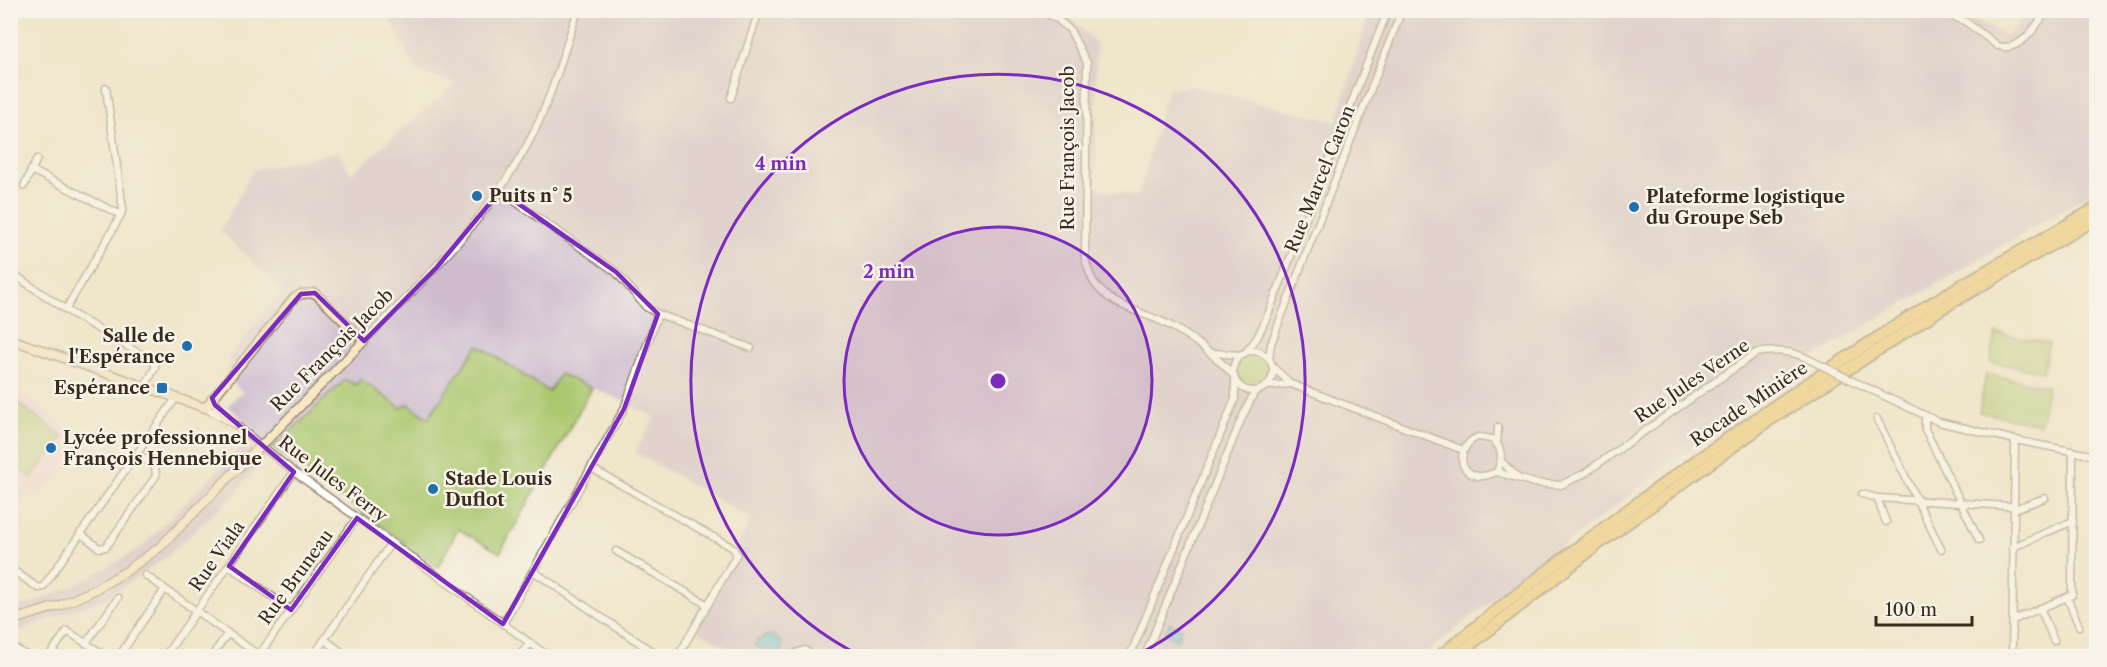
<svg xmlns="http://www.w3.org/2000/svg" width="2107" height="667" font-family="'Libre Caslon Text',serif">
	<style>
		.built { fill: #f2cfe0 }
		.industrial { fill: #cfbdcf }
		.green { fill: #abc86e; stroke: #737946; stroke-width: 1.5 }
		.water { fill: #5bbdda; stroke: #4b747c; stroke-width: 1.5 }
		.lines { fill: none; stroke-linecap: round; stroke-linejoin: round }
		.street-casing { stroke: #968874; stroke-width: 9 }
		.secondary-casing { stroke: #968874; stroke-width: 11 }
		.highway-casing { stroke: #968874; stroke-width: 14 }
		.street { stroke: #fff; stroke-width: 6 }
		.secondary { stroke: #f8e8c3; stroke-width: 8 }
		.highway { stroke: #eec569; stroke-width: 10 }
		.street-bridge-casing { stroke: #968874; stroke-width: 9; stroke-linecap: butt }
		.secondary-bridge-casing { stroke: #968874; stroke-width: 11; stroke-linecap: butt }
		.street-bridge { stroke: #fff; stroke-width: 6 }
		.secondary-bridge { stroke: #f8e8c3; stroke-width: 8 }
		.marked { fill: none; stroke: #7b2cbf; stroke-width: 4.5; stroke-linejoin: round }
		.ring { fill: none; stroke: #7b2cbf; stroke-width: 3 }
		.poi-dot { fill: #1f6fb2; stroke: #f7f3e8; stroke-width: 2 }
		.labels { text-anchor: middle; stroke-width: 5; stroke-linejoin: round; paint-order: stroke }
		.street-label { font-size: 18px; fill: #3b2a1e; stroke: #f7f3e8 }
		.poi-label { font-size: 18px; font-weight: bold; fill: #3b2a1e; stroke: #f7f3e8; text-anchor: start }
		.centre { fill: #7b2cbf; stroke: #f7f3e8; stroke-width: 3 }
		.ring-label { font-size: 18px; text-anchor: middle; font-weight: bold; fill: #7b2cbf; stroke: #f7f3e8; stroke-width: 5; stroke-linejoin: round; paint-order: stroke }
	</style>
	<rect width="100%" height="100%" fill="#f7f3e8"/>
	<filter id="ink" filterUnits="userSpaceOnUse"><feTurbulence type="fractalNoise" baseFrequency=".0167" numOctaves="2"/><feDisplacementMap in="SourceGraphic" scale="12" xChannelSelector="R" yChannelSelector="G"/><feConvolveMatrix kernelMatrix="1 2 1 2 8 2 1 2 1" color-interpolation-filters="sRGB"/></filter>
	<filter id="wash" filterUnits="userSpaceOnUse"><feTurbulence type="fractalNoise" baseFrequency=".008" numOctaves="4" result="noise"/><feDisplacementMap in="SourceGraphic" scale="24" xChannelSelector="R" yChannelSelector="G"/><feGaussianBlur stdDeviation="1.35" result="paint"/><feColorMatrix in="noise" values="0 0 0 0 0 0 0 0 0 0 0 0 0 0 0 0 0 1.4 0 .05"/><feComposite in="paint" operator="in"/></filter>
	<g filter="url(#wash)">
		<rect width="100%" height="100%" fill="#f0e6cb"/>
		<!-- built -->
		<path class="built" d="M11,386L93,447L40,494L30,488L11,512Z"/>
		<!-- industrial -->
		<path class="industrial" d="M1952,10L2007,36L2029,11H2096V190L1795,368L1463,623L1423,656H735L736,652L696,630L742,548L738,545L751,519L635,452L655,417L623,401L560,374L550,393L478,345L428,419L408,405L401,408L360,379L356,385L345,380L273,448L232,497L165,558L106,598L11,634V608L30,604L78,584L140,548L245,444L252,449L262,438L228,406L239,394L241,395L243,392L232,383L237,376L227,369L233,362L227,359L282,291L220,231L253,170L338,152L351,174L456,83L417,72L386,11H1064L1096,43V188L1138,197L1167,89L1191,86L1336,122L1370,11Z"/>
		<!-- green -->
		<g class="green">
			<path d="M1996,333L2049,343L2043,372L1990,362Z"/>
			<path d="M478,345L549,392L560,374L592,388L500,553L458,529L438,567L273,448L345,380L356,385L360,379L401,408L408,404L428,418Z"/>
			<circle cx="1253" cy="370" r="16"/>
			<path d="M1986,374L2048,386L2040,424L1979,412Z"/>
			<path d="M10,397L63,437L31,478L11,462Z"/>
		</g>
		<!-- water -->
		<g class="water">
			<path d="M1169,623L1181,628L1178,639L1175,640L1165,634Z"/>
			<path d="M766,636H773L782,643L781,653L777,655L755,646V642Z"/>
		</g>
	</g>
	<g filter="url(#ink)">
		<g class="lines">
			<!-- street casing -->
			<g class="street-casing">
				<g id="street">
					<path d="M1038,10L1056,18L1070,30L1087,63L1085,259C1087,266 1090,275 1093,281C1110,308 1143,311 1169,325C1192,337 1217,357 1234,376"/>
					<path d="M1939,10L1966,22L1998,46C2021,53 2036,26 2047,10"/>
					<path d="M731,98L759,10"/>
					<path d="M31,170L121,215"/>
					<path d="M24,186L37,159"/>
					<path d="M500,191L616,272L646,307L658,314L751,348"/>
					<path d="M10,272L71,313L152,361L155,364V368L145,386"/>
					<path d="M66,309L116,224L123,209L106,88"/>
					<path d="M364,341C428,276 493,214 534,132C553,93 564,51 578,10"/>
					<circle cx="1253" cy="371" r="20"/>
					<path d="M1212,353L1241,355"/>
					<path d="M1245,353L1257,338L1267,317L1388,10"/>
					<path d="M1269,359L1271,344L1280,320L1402,10"/>
					<path d="M1273,367L1291,384L1463,450"/>
					<path d="M1851,380L1939,422L2015,440L2096,456"/>
					<path d="M1267,386L1291,384"/>
					<path d="M205,408L236,425L294,472L548,656"/>
					<path d="M1925,417V429L1979,540"/>
					<path d="M1877,419L1941,549"/>
					<path d="M1478,437L1492,439C1504,449 1502,459 1497,472C1491,474 1484,477 1478,476C1455,472 1459,444 1478,437Z"/>
					<path d="M1497,444L1498,427"/>
					<path d="M1502,462L1516,476"/>
					<path d="M591,468L733,548L737,554L678,656"/>
					<path d="M1497,472L1534,483L1561,485L1585,473L1756,353C1772,350 1786,350 1802,356"/>
					<path d="M1862,494L1877,498L2009,506L2017,508L2045,498"/>
					<path d="M1877,498L1886,522"/>
					<path d="M80,533L99,548L106,547L156,476L155,467L138,454"/>
					<path d="M2013,547L2073,521"/>
					<path d="M616,551L708,605"/>
					<path d="M229,566L291,610"/>
					<path d="M10,568L38,588L43,587L176,398"/>
					<path d="M533,571L659,656"/>
					<path d="M145,575L260,656"/>
					<path d="M2067,597L2079,626"/>
					<path d="M2040,608L2054,641"/>
					<path d="M2013,620L2072,595L2073,451"/>
					<path d="M503,624L624,409L658,314"/>
					<path d="M325,640L347,656"/>
					<path d="M86,643L118,598"/>
					<path d="M10,645L27,656"/>
					<path d="M259,655L357,518"/>
					<path d="M49,656L67,631L106,656"/>
					<path d="M119,656L165,589"/>
					<path d="M165,656L294,472"/>
					<path d="M212,656L228,633"/>
					<path d="M313,656L391,543"/>
					<path d="M519,656L530,643"/>
					<path d="M794,656L796,653L805,650L812,656"/>
					<path d="M1130,656L1235,399V380"/>
					<path d="M1145,656L1241,420L1255,391"/>
					<path d="M2012,656L2015,440"/>
				</g>
			</g>
			<!-- secondary casing -->
			<g class="secondary-casing">
				<g id="secondary">
					<path d="M10,339L205,408L294,298L301,294L315,293L364,341L269,438"/>
					<path d="M212,398L218,409L228,420"/>
					<path d="M10,621L61,605L92,591L125,572L160,547L249,457"/>
				</g>
			</g>
			<!-- highway casing -->
			<g class="highway-casing">
				<g id="highway">
					<path d="M1440,656C1597,527 1763,409 1935,301C1988,269 2043,239 2096,208"/>
					<path d="M1456,656L1597,545L1767,422L1941,309L2096,219"/>
				</g>
			</g>
			<!-- street -->
			<use href="#street" class="street"/>
			<!-- secondary -->
			<use href="#secondary" class="secondary"/>
			<!-- highway -->
			<use href="#highway" class="highway"/>
			<!-- street-bridge casing -->
			<g class="street-bridge-casing">
				<path id="street-bridge" d="M1802,356L1851,380"/>
			</g>
			<!-- secondary-bridge casing -->
			<g class="secondary-bridge-casing">
				<path id="secondary-bridge" d="M249,457L269,438"/>
			</g>
			<!-- street-bridge -->
			<use href="#street-bridge" class="street-bridge"/>
			<!-- secondary-bridge -->
			<use href="#secondary-bridge" class="secondary-bridge"/>
		</g>
	</g>
	<!-- marked area -->
	<path d="M0 0H2107V667H0ZM500,191L616,272L658,314L624,409L503,624L357,518L291,610L229,566L294,472L215,405L212,398L301,294L315,293L364,341L437,267Z" fill="#f0e6cb" fill-opacity=".55" fill-rule="evenodd"/>
	<path class="marked" d="M500,191L616,272L658,314L624,409L503,624L357,518L291,610L229,566L294,472L215,405L212,398L301,294L315,293L364,341L437,267Z"/>
	<!-- distance rings -->
	<circle cx="998" cy="381" r="154" fill="#7b2cbf" fill-opacity=".12"/>
	<g class="ring">
		<circle cx="998" cy="381" r="154"/>
		<path d="M861 656A307 307 0 1 1 1135 656"/>
	</g>
	<!-- markers -->
	<g class="poi-dot">
		<circle cx="477" cy="196" r="6"/>
		<circle cx="1634" cy="207" r="6"/>
		<circle cx="187" cy="346" r="6"/>
		<rect x="156" y="382" width="12" height="12" rx="3"/>
		<circle cx="51" cy="448" r="6"/>
		<circle cx="433" cy="489" r="6"/>
	</g>
	<g class="labels">
		<!-- street labels -->
		<g class="street-label">
			<text transform="translate(1068 148) rotate(-90)" y="6">Rue François Jacob</text>
			<text transform="translate(1320 179) rotate(-68)" y="6">Rue Marcel Caron</text>
			<text transform="translate(332 350) rotate(-45)" y="6">Rue François Jacob</text>
			<text transform="translate(1692 381) rotate(-34)" y="6">Rue Jules Verne</text>
			<text transform="translate(1749 404) rotate(-34)" y="6">Rocade Minière</text>
			<text transform="translate(333 479) rotate(37)" y="6">Rue Jules Ferry</text>
			<text transform="translate(217 556) rotate(-55)" y="6">Rue Viala</text>
			<text transform="translate(296 577) rotate(-54)" y="6">Rue Bruneau</text>
		</g>
		<!-- poi labels -->
		<g class="poi-label">
			<text x="489" y="202">Puits n° 5</text>
			<text x="1646" y="203">Plateforme logistique<tspan x="1646" dy="21">du Groupe Seb</tspan></text>
			<text x="175" y="342" text-anchor="end">Salle de<tspan x="175" dy="21">l'Espérance</tspan></text>
			<text x="150" y="394" text-anchor="end">Espérance</text>
			<text x="63" y="444">Lycée professionnel<tspan x="63" dy="21">François Hennebique</tspan></text>
			<text x="445" y="485">Stade Louis<tspan x="445" dy="21">Duflot</tspan></text>
		</g>
	</g>
	<circle cx="998" cy="381" r="9" class="centre"/>
	<g class="ring-label">
		<text x="781" y="170">4 min</text>
		<text x="889" y="278">2 min</text>
	</g>
	<!-- margin -->
	<rect width="2107" height="667" fill="none" stroke="#f7f3e8" stroke-width="36"/>
	<!-- scale -->
	<path d="M1876 616v9h96v-9" fill="none" stroke="#3b2a1e" stroke-width="3"/>
	<text x="1885" y="616" font-size="18" fill="#3b2a1e" stroke="#f7f3e8" stroke-width="4.5" paint-order="stroke">100 m</text>
</svg>
